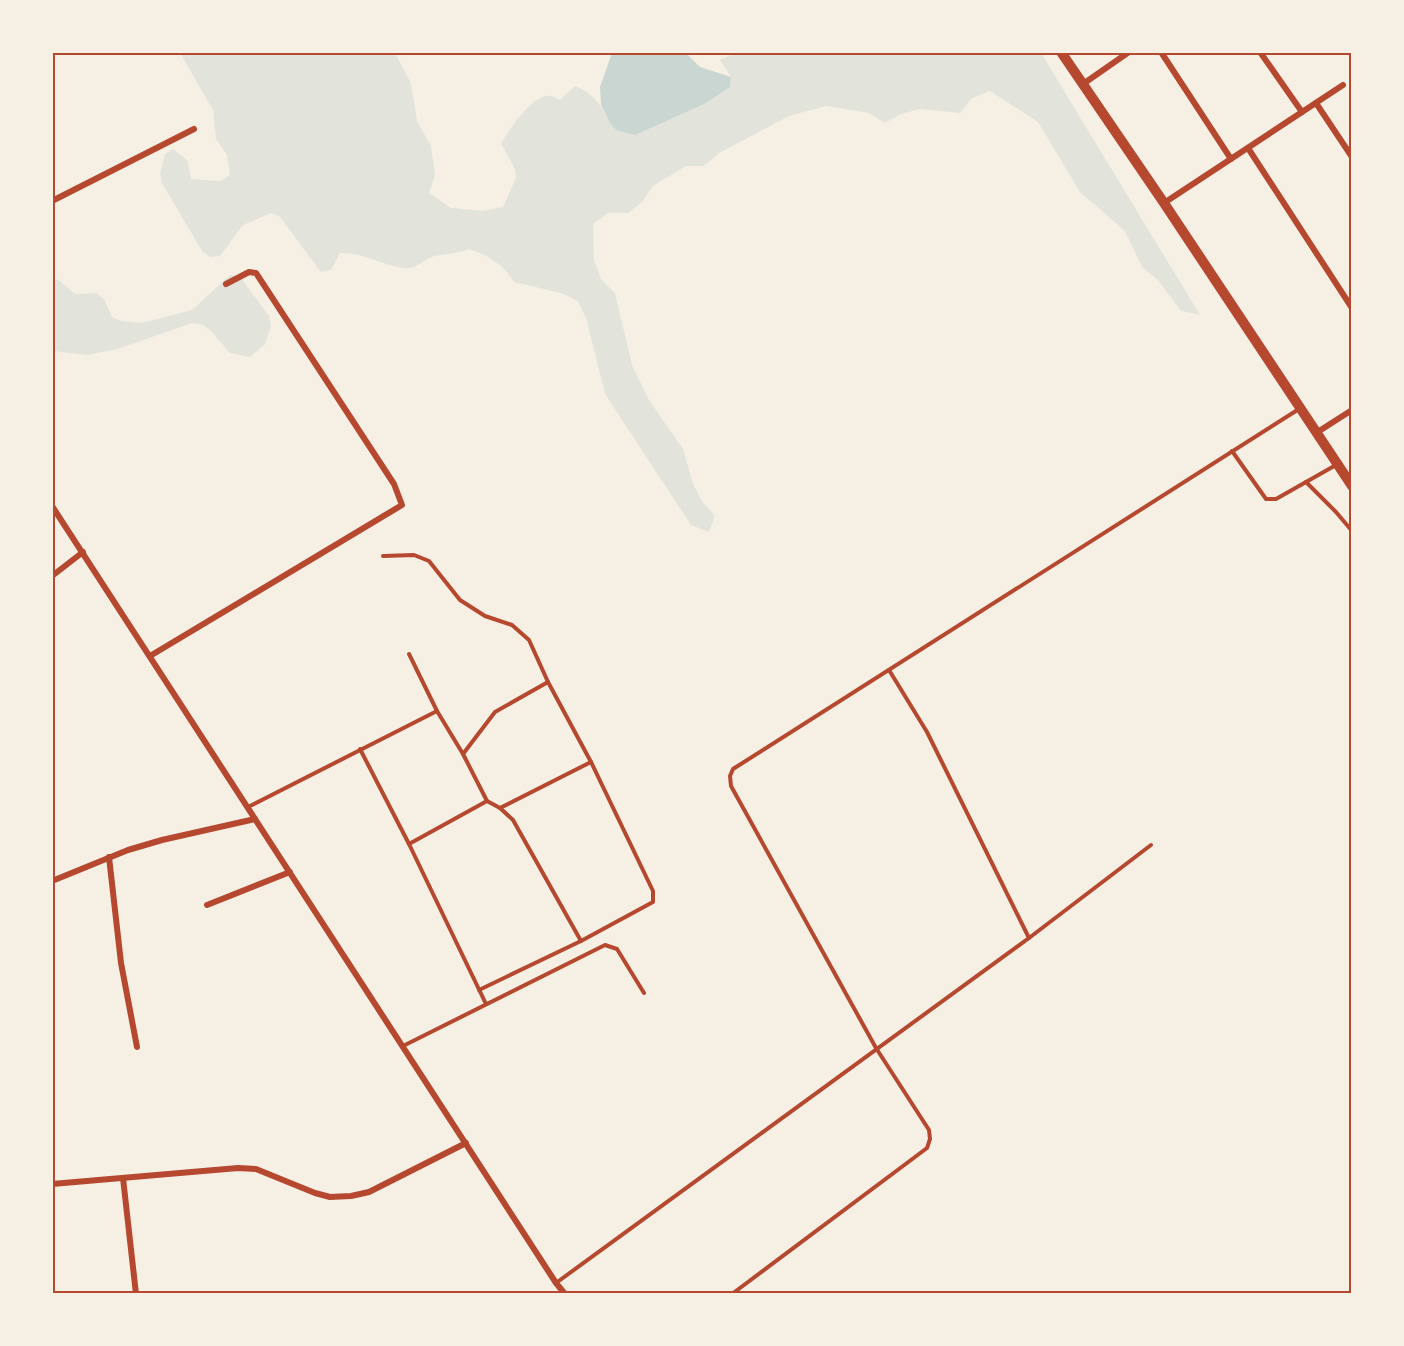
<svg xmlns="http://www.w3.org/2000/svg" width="1404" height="1346" font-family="'Open Sans',sans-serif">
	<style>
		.green { fill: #e2e4dc }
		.water { fill: #c9d6d2 }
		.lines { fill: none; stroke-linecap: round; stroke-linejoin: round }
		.service { stroke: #b5482f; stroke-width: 4 }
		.minor { stroke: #b5482f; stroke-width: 6 }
		.secondary { stroke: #b5482f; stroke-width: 10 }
		.neatline { fill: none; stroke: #b5482f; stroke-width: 2 }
	</style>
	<rect width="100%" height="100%" fill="#f6efe4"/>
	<!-- green -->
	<g class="green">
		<path d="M181,53H392L397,57L411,83L417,121L431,146L435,175L429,193L451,208L483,211L503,207L516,178L515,169L501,143C510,130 533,92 551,96C554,96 557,99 560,100L575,86C593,92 602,107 610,123L730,87L731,77L720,60L735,53H1041L1200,315L1181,311L1158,280L1142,267L1125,231L1080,192L1038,122L990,91L971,99L960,113L920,109L901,114L885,123L869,113L826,106L789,116L719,153L704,166H686L653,186L642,202L628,213H608L593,224L594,260L601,279L615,293L632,365L649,400L683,449L693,484L702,501L715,516L709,532L691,525L605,394L586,318L578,301L561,293L514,282C504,265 488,255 469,249C455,255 440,253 429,258C420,263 414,270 403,268C382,265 362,252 340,253L331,270L321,272L280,217L271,213L243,225L220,256L210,257L202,251L162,183L160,173L165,154L173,149L188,161L191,179L221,181L230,175L227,155L216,139L213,110L183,58Z"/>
		<path d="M230,275L240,277L269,316L271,326L265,344L250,357L230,353L211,331L203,325L192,323L118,349L87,355L53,351L52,278L60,281L75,294L96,293L104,299L112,317L121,321L142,323L192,310Z"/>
	</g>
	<!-- water -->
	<path class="water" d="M612,53H686L700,67L731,77L730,87L706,103L635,135L616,130L610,123L601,105L600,87Z"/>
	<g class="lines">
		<!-- service -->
		<g class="service">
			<path d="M1232,451L1266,499H1276L1336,465"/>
			<path d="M1306,482L1336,512L1352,531"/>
			<path d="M383,556L414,555L429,561L460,600L485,616L512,625L529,640L548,682"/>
			<path d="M409,654L437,711L463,754L487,801L500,808L513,820L581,941"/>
			<path d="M889,670L927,732L1029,938"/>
			<path d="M360,749L409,844L486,1004"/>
			<path d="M463,754L495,712L548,682L591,762L653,891V902L581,941L479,990"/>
			<path d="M248,807L437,711"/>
			<path d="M500,808L591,762"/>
			<path d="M409,844L487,801"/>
			<path d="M403,1046L605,945L617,949L644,993"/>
			<path d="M556,1283L1029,938L1151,845"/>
			<path d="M732,1294L927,1148L930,1139L929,1130L876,1048L731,786L730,776L733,769L1299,409"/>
		</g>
		<!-- minor -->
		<g class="minor">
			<path d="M1161,52L1231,159"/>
			<path d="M1260,52L1302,112"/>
			<path d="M1083,84L1129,52"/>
			<path d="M1316,103L1352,157"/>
			<path d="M1248,148L1352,308"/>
			<path d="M52,201L194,129"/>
			<path d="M1164,203L1343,85"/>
			<path d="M1316,433L1352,410"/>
			<path d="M52,506L556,1283L565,1294"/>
			<path d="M52,576L83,552"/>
			<path d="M150,656L402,505L394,484L256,273L249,272L226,284"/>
			<path d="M109,857L121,963L137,1047"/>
			<path d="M52,881L128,850L162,840L255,819"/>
			<path d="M207,905L290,872"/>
			<path d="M123,1178L136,1294"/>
			<path d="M52,1184L238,1168L256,1169L315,1193L330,1197L351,1196L369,1192L466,1143"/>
		</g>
		<!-- secondary -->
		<path class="secondary" d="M1061,52L1164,203L1352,486"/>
	</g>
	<!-- border -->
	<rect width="1404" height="1346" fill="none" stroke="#f6efe4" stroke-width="108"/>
	<rect x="54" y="54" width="1296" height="1238" class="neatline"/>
</svg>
